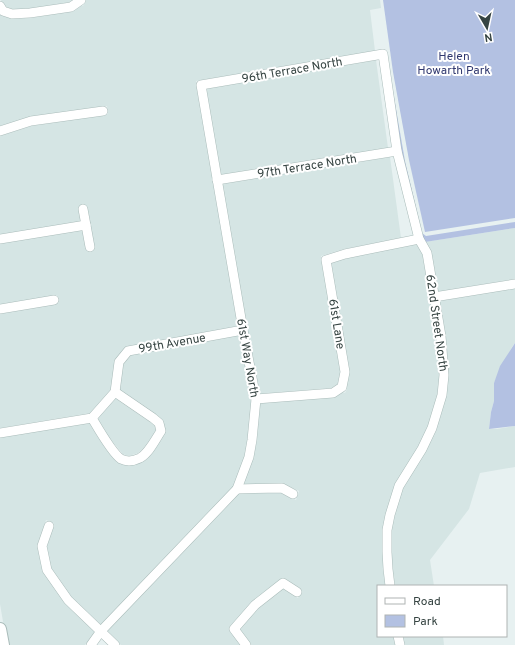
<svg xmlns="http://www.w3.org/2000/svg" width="515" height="645" font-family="Overpass,sans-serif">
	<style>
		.residential { fill: #d5e5e4 }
		.green { fill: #b3c1e2 }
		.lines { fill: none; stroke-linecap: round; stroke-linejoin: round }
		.minor-casing { stroke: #aabcba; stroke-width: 10 }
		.tertiary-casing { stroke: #aabcba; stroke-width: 14 }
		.minor { stroke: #fff; stroke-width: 9 }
		.tertiary { stroke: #fff; stroke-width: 12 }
		.labels { text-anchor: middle; stroke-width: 4; stroke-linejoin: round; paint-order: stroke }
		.park-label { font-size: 12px; fill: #30386f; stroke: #fff }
		.street-label { font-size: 12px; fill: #364442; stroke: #fff }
	</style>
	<rect width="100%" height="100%" fill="#e7f1f1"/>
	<!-- residential -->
	<g class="residential">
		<path d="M1,0H73L70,2L30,9L12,10L5,7Z"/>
		<path d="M86,0H380L381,8L370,10L375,51L196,81L238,326L127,347L115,361L111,390L90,413L0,428V314L59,303L57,295L0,305V136L32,126L108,114L107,106L31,117L0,126V14L12,19L31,18L72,11L81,5L83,6L86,1Z"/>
		<path d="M376,60L388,148L221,175L205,89Z"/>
		<path d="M390,157L401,238L344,249L321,256L341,372L338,384L331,388L259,394L247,329L222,184Z"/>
		<path d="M515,228V279L438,292L425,242Z"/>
		<path d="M417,244L423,255L437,337L440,375L438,394L428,426L418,447L395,484L383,552V569L386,586H378V636H394L396,645H251L239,629L258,609L283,588L298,598L302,591L285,579H281L253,602L231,625L230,632L241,645H121L107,631L239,493H281L296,500L299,491L284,484H243L253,459L257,440L260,403L333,397L342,392L345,393L347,389L346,387L349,372L331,263L346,258Z"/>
		<path d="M515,288V343L512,347L494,383V401L491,412L489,429H497L515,426V467L480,473L469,509L430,560L434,586H395L392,568L391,552V531L394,517L403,488L436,431L446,397L448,375L445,336L439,301Z"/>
		<path d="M240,335L252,399L248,439L245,455L233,487L101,625L71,597L51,568L47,547L54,523L46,520L39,545L43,571L95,631L85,645H7L0,604V437L90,423L99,439L118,461L130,465L141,462L162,420L155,414L119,390L123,364L130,355Z"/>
		<path d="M115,398L156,426V430L149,443L138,453L129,456L123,454L105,433L97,418Z"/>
		<path d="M403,636H443L444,645H404Z"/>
	</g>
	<!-- green -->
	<g class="green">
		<path d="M383,0H515V218L425,232L409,160L393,72Z"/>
		<path d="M390,74L405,161L422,233L426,236L515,222V228L425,242L423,238L401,150Z"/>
		<path d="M515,343V426L489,429L491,412L494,401V383L500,366Z"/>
	</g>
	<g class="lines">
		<!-- minor casing -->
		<g class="minor-casing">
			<g id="minor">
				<path d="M0,6L3,11L12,14L30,13L71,7L81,0"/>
				<path d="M0,131L31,121L103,111"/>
				<path d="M217,180L397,151"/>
				<path d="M83,209L90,247"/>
				<path d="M0,239L86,225"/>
				<path d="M434,297L515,284"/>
				<path d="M0,309L54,300"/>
				<path d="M256,399L333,393L342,387L345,372L326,260L345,254L419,239"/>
				<path d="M92,418C98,428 112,453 121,459C127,462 134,461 140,458C149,453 155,440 161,431L159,423L153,418L115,392"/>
				<path d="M0,433L92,418L115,392L119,362L128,351L243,330"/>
				<path d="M237,489L282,488L293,494"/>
				<path d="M49,526L42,546L47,570L68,600L115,645"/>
				<path d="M398,636L400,645"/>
				<path d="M91,645L101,631L237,489L249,457L252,440L256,399L243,330L201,85L383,54L397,151L419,239L427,253L441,336L444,375L442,395L432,428L422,449L399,486L390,515L387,530V552L388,569L390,586"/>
				<path d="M246,645L234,629L255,605L283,583L297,592"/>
			</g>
		</g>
		<!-- tertiary casing -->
		<g class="tertiary-casing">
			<path id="tertiary" d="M0,629L3,645"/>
		</g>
		<!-- minor -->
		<use href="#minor" class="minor"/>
		<!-- tertiary -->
		<use href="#tertiary" class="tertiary"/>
	</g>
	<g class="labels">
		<!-- park labels -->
		<g class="park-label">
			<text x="454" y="60">Helen<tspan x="454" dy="14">Howarth Park</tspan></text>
		</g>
		<!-- street labels -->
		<g class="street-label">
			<text transform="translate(292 70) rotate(-10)" y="4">96th Terrace North</text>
			<text transform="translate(307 166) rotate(-9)" y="4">97th Terrace North</text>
			<text transform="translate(437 323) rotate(82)" y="4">62nd Street North</text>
			<text transform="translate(337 324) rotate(81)" y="4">61st Lane</text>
			<text transform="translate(172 343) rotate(-10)" y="4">99th Avenue</text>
			<text transform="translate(248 358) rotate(80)" y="4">61st Way North</text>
		</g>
	</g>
	<!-- legend -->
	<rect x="377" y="585" width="130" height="52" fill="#ffffff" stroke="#afb4b3"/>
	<rect x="385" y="598" width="20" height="6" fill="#ffffff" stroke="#afb4b3"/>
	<text x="413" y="605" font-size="12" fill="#364442">Road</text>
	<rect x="385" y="615" width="20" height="12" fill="#b3c1e2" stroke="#afb4b3"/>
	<text x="413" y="625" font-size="12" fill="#364442">Park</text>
	<!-- north arrow -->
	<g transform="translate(487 28) rotate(171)" stroke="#ffffff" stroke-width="3" paint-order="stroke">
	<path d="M0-3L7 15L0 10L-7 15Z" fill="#364442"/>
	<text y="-6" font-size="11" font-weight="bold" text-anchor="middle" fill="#364442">N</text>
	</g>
</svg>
